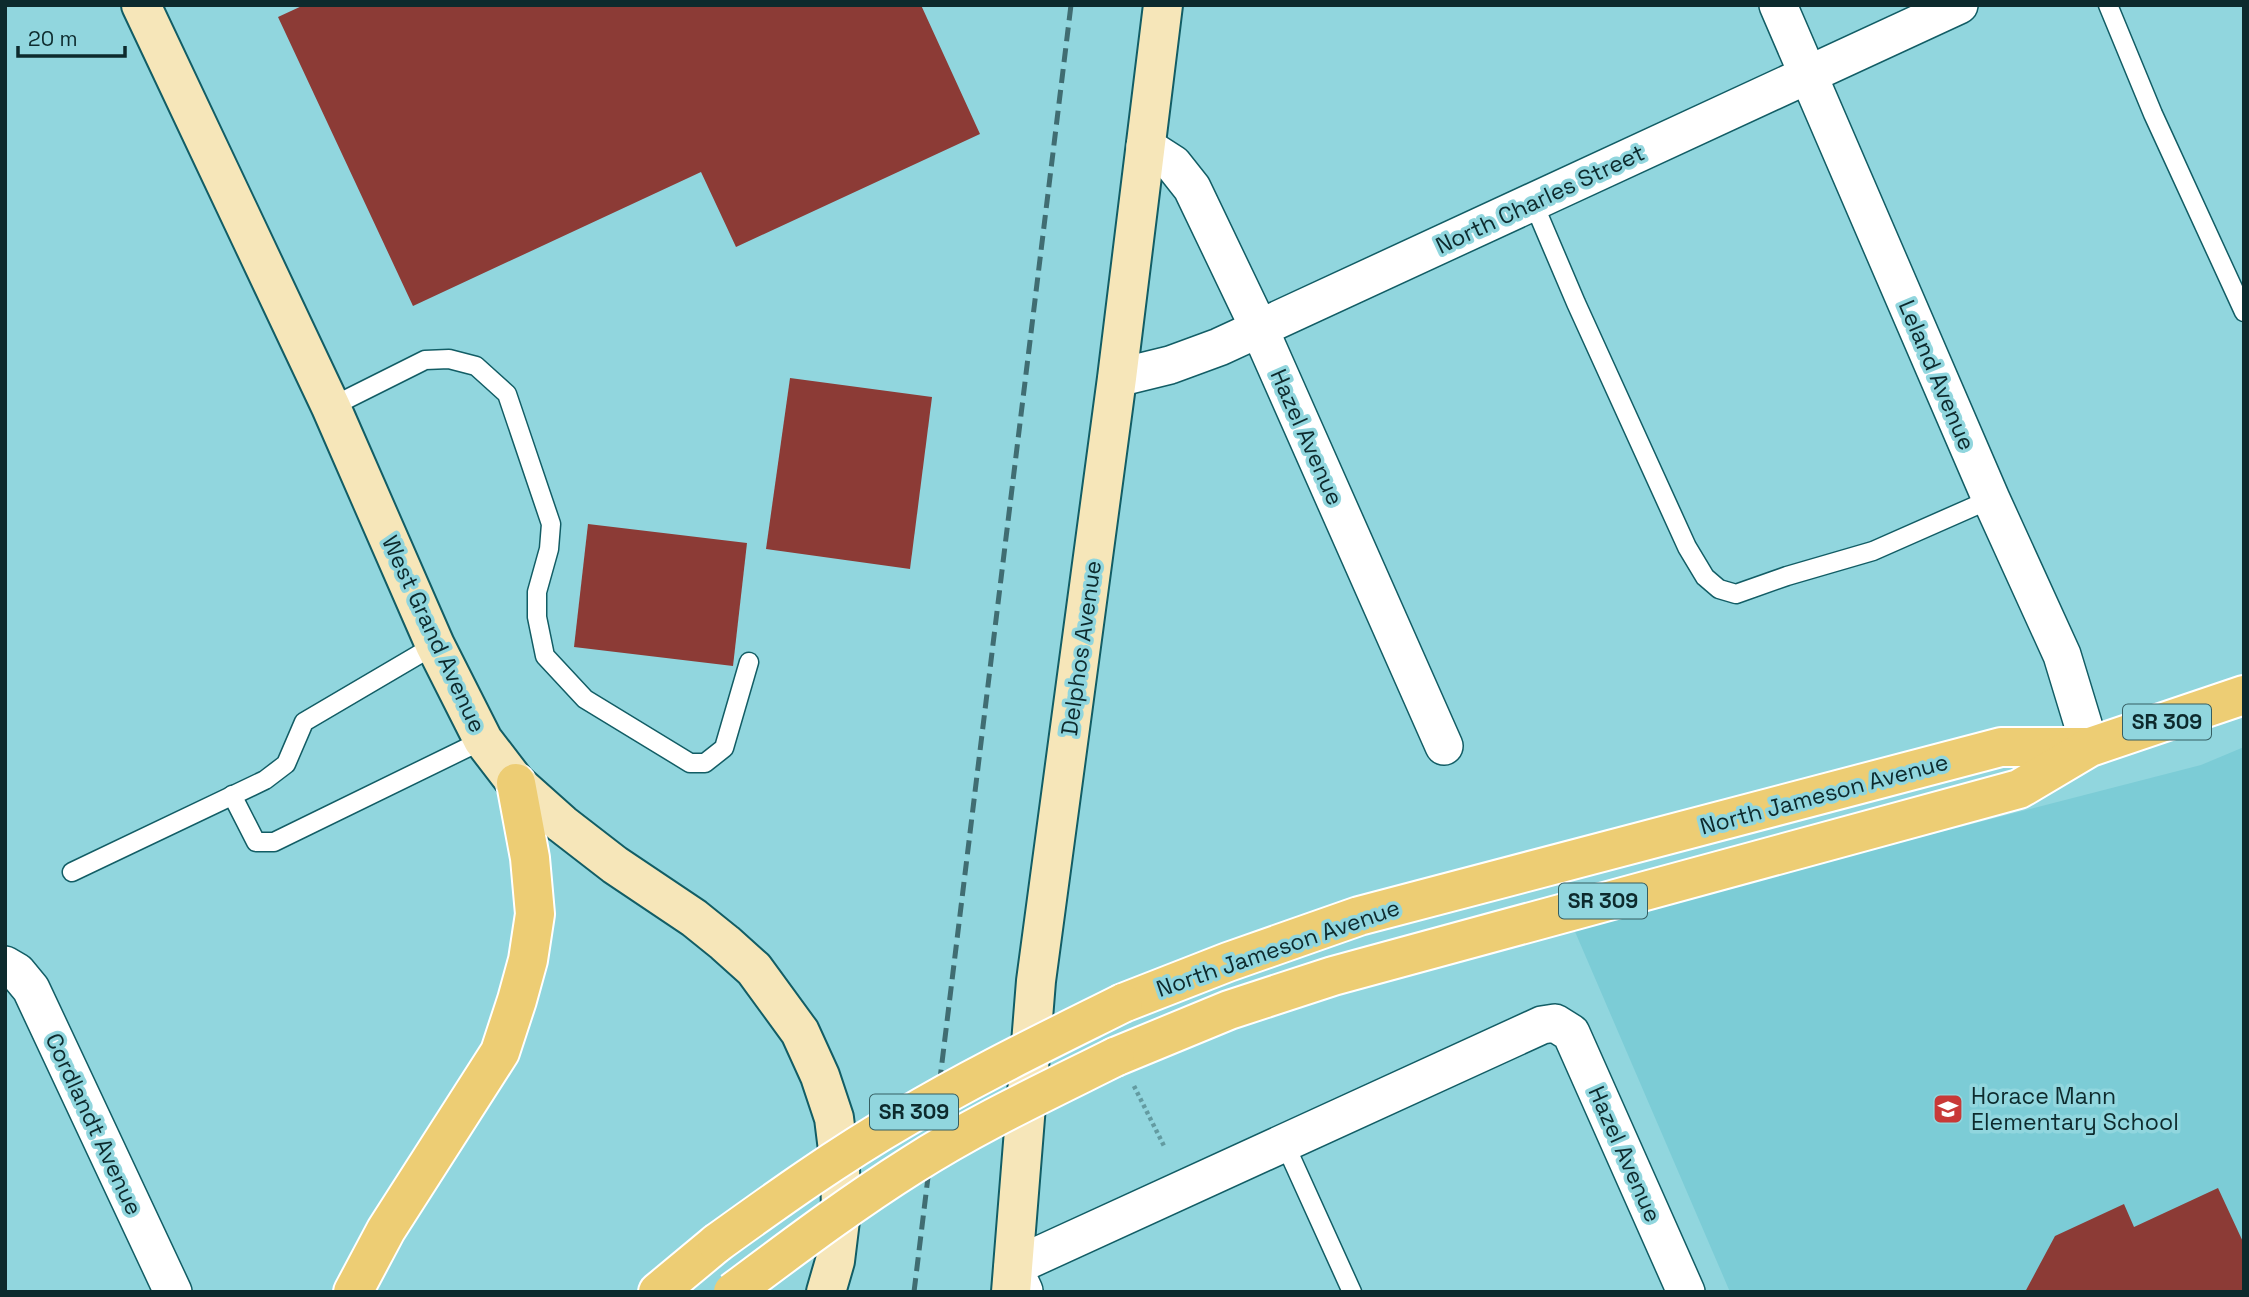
<svg xmlns="http://www.w3.org/2000/svg" width="2249" height="1297" font-family="'Space Grotesk',sans-serif">
	<style>
		.built { fill: #7cccd6 }
		.building { fill: #8c3b36 }
		.lines { fill: none; stroke-linecap: round; stroke-linejoin: round }
		.lane-casing { stroke: #125d65; stroke-width: 21 }
		.street-casing { stroke: #125d65; stroke-width: 40 }
		.secondary-casing { stroke: #125d65; stroke-width: 42 }
		.primary-casing { stroke: #fff; stroke-width: 42 }
		.path { stroke: #639ba1; stroke-width: 4.5; stroke-dasharray: 3.5 3.5; stroke-linecap: butt }
		.lane { stroke: #fff; stroke-width: 18 }
		.street { stroke: #fff; stroke-width: 37 }
		.secondary { stroke: #f6e6b9; stroke-width: 38 }
		.primary { stroke: #edcd74; stroke-width: 38 }
		.rail { stroke: #406d72; stroke-width: 5; stroke-dasharray: 14 7; stroke-linecap: butt }
		.primary-bridge-casing { stroke: #fff; stroke-width: 42; stroke-linecap: butt }
		.primary-bridge { stroke: #edcd74; stroke-width: 38 }
		.labels { text-anchor: middle; stroke-width: 7; stroke-linejoin: round; paint-order: stroke }
		.shield { fill: #91d6de; stroke: #355e62; stroke-width: 2 }
		.shield-label { font-size: 21px; font-weight: bold; fill: #0d2a2d }
		.street-label { font-size: 23px; fill: #0d2a2d; stroke: #91d6de }
		.poi-label { font-size: 23px; fill: #0d2a2d; stroke: #91d6de; text-anchor: start }
	</style>
	<rect width="100%" height="100%" fill="#91d6de"/>
	<!-- built -->
	<path class="built" d="M2244,747V1292H1730L1573,927L2201,765Z"/>
	<!-- building -->
	<g class="building">
		<path d="M304,5H921L980,134L736,247L701,172L413,306L278,17Z"/>
		<path d="M790,378L932,397L910,569L766,549Z"/>
		<path d="M588,524L747,543L733,666L574,647Z"/>
		<path d="M2218,1188L2244,1244V1292H2025L2055,1236L2124,1204L2134,1227Z"/>
	</g>
	<g class="lines">
		<!-- lane casing -->
		<g class="lane-casing">
			<g id="lane">
				<path d="M2108,5L2153,114L2244,312"/>
				<path d="M1533,202L1576,303L1687,547L1705,577L1719,589L1736,594L1787,576L1873,551L1991,499"/>
				<path d="M331,407L425,360L449,359L476,366L507,394L551,524L549,549L537,592V617L545,656L585,699L690,763H705L724,748L749,662"/>
				<path d="M232,795L256,842H274L483,740"/>
				<path d="M72,872L265,780L286,764L304,722L435,645"/>
				<path d="M1284,1142L1352,1292"/>
			</g>
		</g>
		<!-- street casing -->
		<g class="street-casing">
			<g id="street">
				<path d="M1778,5L1991,499L2062,655L2090,747"/>
				<path d="M1145,146L1173,164L1192,188L1259,328L1444,746"/>
				<path d="M1117,378L1170,365L1219,347L1959,5"/>
				<path d="M5,965L17,972L31,989L173,1292"/>
				<path d="M1024,1291L1013,1267L1542,1025L1555,1023L1571,1033L1686,1292"/>
			</g>
		</g>
		<!-- secondary casing -->
		<g class="secondary-casing">
			<g id="secondary">
				<path d="M141,5L331,407L435,645L483,740L516,783L562,824L615,865L694,918L725,943L754,969L800,1032L820,1076L834,1118L840,1166L841,1212L835,1261L826,1292"/>
				<path d="M1011,1292L1036,981L1117,378L1163,5"/>
			</g>
		</g>
		<!-- primary casing -->
		<g class="primary-casing">
			<g id="primary">
				<path d="M1123,1003L1228,962L1359,916L2001,747H2088"/>
				<path d="M1115,1057L1229,1010L1333,976L2019,789L2090,747L2244,695"/>
				<path d="M353,1292L386,1230L500,1052L517,1000L528,960L535,914L530,858L516,783"/>
				<path d="M658,1292L717,1243"/>
			</g>
		</g>
		<!-- path -->
		<path class="path" d="M1134,1086L1165,1148"/>
		<!-- lane -->
		<use href="#lane" class="lane"/>
		<!-- street -->
		<use href="#street" class="street"/>
		<!-- secondary -->
		<use href="#secondary" class="secondary"/>
		<!-- primary -->
		<use href="#primary" class="primary"/>
		<!-- rail -->
		<path class="rail" d="M914,1292L1071,5"/>
		<!-- primary-bridge casing -->
		<g class="primary-bridge-casing">
			<g id="primary-bridge">
				<path d="M717,1243C778,1199 838,1156 902,1119C974,1076 1049,1040 1123,1003"/>
				<path d="M733,1292C792,1248 850,1204 912,1165C976,1124 1047,1091 1115,1057"/>
			</g>
		</g>
		<!-- primary-bridge -->
		<use href="#primary-bridge" class="primary-bridge"/>
	</g>
	<!-- icons -->
	<defs>
		<g id="school-square" transform="scale(1.575)"><rect x="-9" y="-9" width="18" height="18" rx="4" fill="#c83937" stroke="#91d6de"/><path d="M0-5L7-2L0 1L-7-2ZM-4 1L0 2.5L4 1V4Q0 6-4 4Z" fill="#fff"/></g>
	</defs>
	<g fill-rule="evenodd">
		<use href="#school-square" x="1948" y="1109"/>
	</g>
	<g class="labels">
		<!-- shield labels -->
		<g class="shield">
			<rect x="2123" y="704.5" width="88" height="35" rx="5"/>
			<rect x="1559" y="883.5" width="88" height="35" rx="5"/>
			<rect x="870" y="1094.5" width="88" height="35" rx="5"/>
		</g>
		<g class="shield-label">
			<text x="2167" y="729">SR 309</text>
			<text x="1603" y="908">SR 309</text>
			<text x="914" y="1119">SR 309</text>
		</g>
		<!-- street labels -->
		<g class="street-label">
			<text transform="translate(1540 199) rotate(-25)" y="8">North Charles Street</text>
			<text transform="translate(1937 375) rotate(67)" y="8">Leland Avenue</text>
			<text transform="translate(1307 437) rotate(66)" y="8">Hazel Avenue</text>
			<text transform="translate(434 634) rotate(65)" y="8">West Grand Avenue</text>
			<text transform="translate(1081 648) rotate(-82)" y="8">Delphos Avenue</text>
			<text transform="translate(1824 794) rotate(-15)" y="8">North Jameson Avenue</text>
			<text transform="translate(1278 948) rotate(-19)" y="8">North Jameson Avenue</text>
			<text transform="translate(94 1124) rotate(65)" y="8">Cordlandt Avenue</text>
			<text transform="translate(1625 1154) rotate(66)" y="8">Hazel Avenue</text>
		</g>
		<!-- poi labels -->
		<g class="poi-label">
			<text x="1971" y="1104">Horace Mann<tspan x="1971" dy="26">Elementary School</tspan></text>
		</g>
	</g>
	<!-- border -->
	<rect width="2249" height="1297" fill="none" stroke="#0d2a2d" stroke-width="14"/>
	<!-- scale -->
	<path d="M18 46v10h107v-10" fill="none" stroke="#0d2a2d" stroke-width="3.5"/>
	<text x="28" y="46" font-size="21" fill="#0d2a2d" stroke="#91d6de" stroke-width="5" paint-order="stroke">20 m</text>
</svg>
